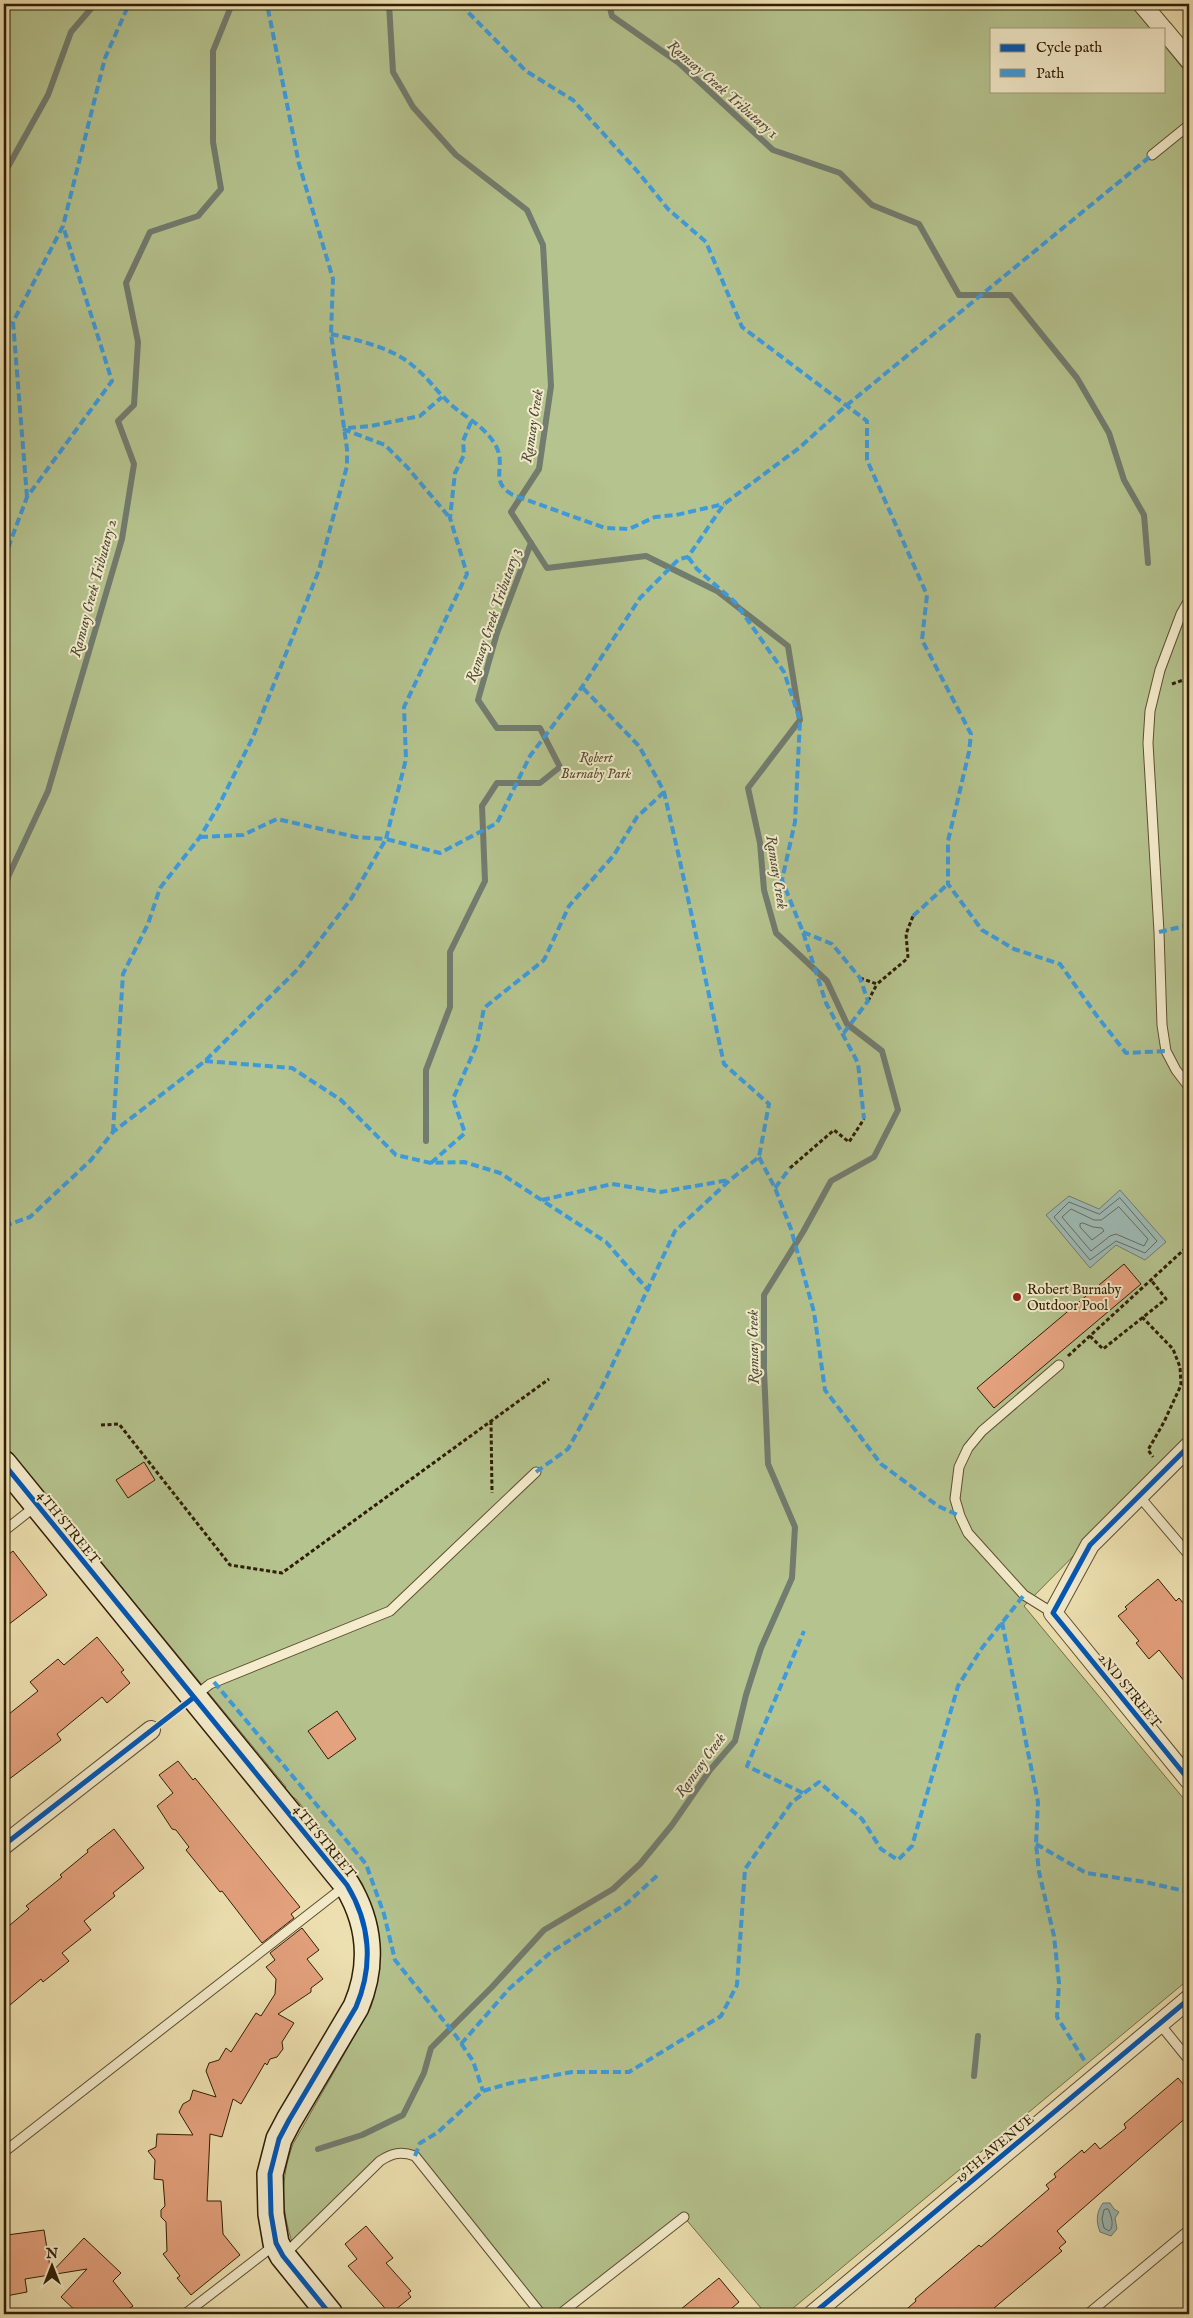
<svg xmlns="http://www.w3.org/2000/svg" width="1193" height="2318" font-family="'IM FELL English',serif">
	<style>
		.green { fill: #b5c38e; stroke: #727049 }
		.water { fill: #9ebbb7; stroke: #727c6f }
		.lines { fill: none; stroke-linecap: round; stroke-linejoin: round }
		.shore { stroke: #666c5e; stroke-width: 1 }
		.stream { stroke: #727c6f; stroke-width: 6 }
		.building { fill: #e5a27e; stroke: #2f1e04 }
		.lane-casing { stroke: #5f4f2f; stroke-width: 11 }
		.street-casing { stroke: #5f4f2f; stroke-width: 20 }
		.secondary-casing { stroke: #2f1e04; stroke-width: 28 }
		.path { stroke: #2f1e04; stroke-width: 3; stroke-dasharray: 4 2.5; stroke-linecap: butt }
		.lane { stroke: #f4eccc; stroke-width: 9 }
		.street { stroke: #f4eccc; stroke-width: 18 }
		.secondary { stroke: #f4eccc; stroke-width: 25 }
		.quiet { stroke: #3d9bdd; stroke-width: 4; stroke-dasharray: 8 4; stroke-linecap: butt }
		.cycleway-casing { stroke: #f4eccc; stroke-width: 8 }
		.cycleway { stroke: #0057b8; stroke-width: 5 }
		.poi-dot { fill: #8f2418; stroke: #f4eccc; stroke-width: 2 }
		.labels { text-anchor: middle; stroke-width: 4; stroke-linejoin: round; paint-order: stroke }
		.park-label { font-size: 14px; font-style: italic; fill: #57502d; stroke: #f4eccc }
		.poi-label { font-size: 14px; fill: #2f1e04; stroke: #f4eccc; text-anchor: start }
		.street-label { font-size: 14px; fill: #2f1e04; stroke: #f4eccc }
		.water-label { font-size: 15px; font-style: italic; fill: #504d3a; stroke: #f4eccc }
	</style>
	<rect width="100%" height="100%" fill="#eee1b1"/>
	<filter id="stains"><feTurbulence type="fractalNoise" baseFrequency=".004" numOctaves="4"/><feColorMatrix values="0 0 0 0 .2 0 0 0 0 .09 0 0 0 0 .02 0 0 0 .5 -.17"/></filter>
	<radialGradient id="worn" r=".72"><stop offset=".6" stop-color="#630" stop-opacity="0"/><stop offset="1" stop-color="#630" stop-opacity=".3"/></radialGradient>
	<!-- green -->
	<path class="green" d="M4,4H1131L1151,29H992V91H1164V45L1189,76V1439L1024,1606L1189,1805V1979L786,2314H766L684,2217L560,2314H541L415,2156L389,2155L293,2245C281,2210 280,2179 293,2144L371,2007L375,1992L374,1985L378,1979L380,1946L377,1923L362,1883L351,1867L296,1799L283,1791L286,1787L4,1444Z"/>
	<!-- water -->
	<g class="water">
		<path d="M1120,1190L1166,1242L1145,1260L1116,1245L1090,1268L1046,1215L1069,1196L1099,1209Z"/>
		<path d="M1103,2203H1110L1114,2209L1119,2212L1115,2218L1117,2229L1111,2236L1100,2232C1096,2222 1096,2212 1103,2203Z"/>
	</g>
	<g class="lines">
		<!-- shore -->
		<g class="shore">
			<path d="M1120,1198L1157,1241L1145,1253L1116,1241L1090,1260L1054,1217L1069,1202L1099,1214Z"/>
			<path d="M1119,1207L1148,1239L1144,1246L1116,1234L1110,1236L1091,1251L1062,1217L1071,1209L1094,1220H1101Z"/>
			<path d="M1083,1223L1093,1227L1102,1228L1104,1231L1092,1240L1080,1227V1224Z"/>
			<path d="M1108,2209C1111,2214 1115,2227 1109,2231L1104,2228L1102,2219L1104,2210Z"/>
		</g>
		<!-- stream -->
		<g class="stream">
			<path d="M609,4L612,16L679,63L773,150L840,173L872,205L919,224L959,295H1010L1077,378L1109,433L1124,480L1144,515L1148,563"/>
			<path d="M4,174L48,95L71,32L95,4"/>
			<path d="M4,899L8,877L48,791L122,539L134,464L118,421L134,405L138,342L126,283L150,232L198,216L221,189L213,142V51L232,4"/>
			<path d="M426,1141V1070L450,1007V952L485,881L482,806L497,783H540L560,767L540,728H497L478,700L497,633L531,543"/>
			<path d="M974,2076L978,2036"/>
			<path d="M318,2149L362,2135L403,2115L424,2073L431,2048L492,1987L544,1930L613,1889L640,1864L672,1825L710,1770L735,1741L746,1695L761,1648L792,1578L795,1527L768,1464L764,1370V1295L803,1232L831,1181L874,1157L898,1110L882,1051L847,1024L827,981L776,933L764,890L760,843L748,788L800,720L788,646L717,591L646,556L547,568L511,512L539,469L551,386L543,245L527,210L456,155L413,107L393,72L389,4"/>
		</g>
	</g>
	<!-- building -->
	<g class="building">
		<path d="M1124,1264L1141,1284L994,1408L977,1388Z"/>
		<path d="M144,1462L155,1480L128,1498L116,1480Z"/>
		<path d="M13,1551L47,1595L4,1628V1558Z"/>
		<path d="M1158,1579L1176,1601L1179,1598L1189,1610V1687L1159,1650L1149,1659L1136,1643L1139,1641L1118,1616L1127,1609L1125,1607Z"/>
		<path d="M97,1637L124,1670L121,1672L130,1683L107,1703L102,1697L57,1734L61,1740L4,1783V1718L38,1691L30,1682L58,1659L64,1665Z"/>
		<path d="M337,1711L356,1739L328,1759L308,1731Z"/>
		<path d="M178,1761L193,1780L195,1778L300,1907L291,1914L294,1918L262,1943L222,1891L220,1892L186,1850L189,1847L176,1830L172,1829L157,1806L173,1793L159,1775Z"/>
		<path d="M114,1829L144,1868L113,1893L115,1896L84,1921L91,1930L62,1953L69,1961L43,1982L41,1979L4,2010V1930L29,1909L26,1906L62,1877L60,1875L88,1852L87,1850Z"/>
		<path d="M302,1928L319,1950L307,1959L323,1979L311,1988V1992L278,2014L294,2023L282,2042L283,2049L277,2057L270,2059L267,2065L265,2063L241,2104L233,2099L222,2137L210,2134L207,2201H221L223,2234L240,2255L191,2295L177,2278L180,2276L163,2254L167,2251L166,2222L161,2217V2210L165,2206L163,2180L154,2179L155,2160L148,2151L156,2147L157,2134L193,2135L179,2112L183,2104L190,2100L193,2090L216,2097L206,2071L209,2063L219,2060L226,2048L231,2052L256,2013L261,2016L275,1994L276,1979L266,1967L275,1960L270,1953Z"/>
		<path d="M1178,2078L1189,2091V2115L1057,2231L1066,2242L1059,2248L1062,2251L987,2314H901L916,2301L915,2299L979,2245L981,2247L1049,2189L1046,2185L1056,2177L1054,2174L1082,2150L1084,2153L1095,2143L1100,2149L1126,2128L1124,2124Z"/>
		<path d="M366,2226L393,2258L386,2263L411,2291L408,2293L411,2297L390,2314L348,2266L357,2259L345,2244Z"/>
		<path d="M44,2230L51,2273L84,2238L121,2273L113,2281L133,2306L121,2314H79L61,2297L87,2269L25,2279L27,2292L6,2296L4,2282V2238H7V2235Z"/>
		<path d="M719,2278L739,2302L725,2314H675Z"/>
	</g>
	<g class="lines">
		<!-- lane casing -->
		<g class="lane-casing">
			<g id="lane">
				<path d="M1152,155L1189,125"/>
				<path d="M1189,600L1181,614L1160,670L1150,711L1148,743L1159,932L1162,1025L1166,1051L1176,1070L1189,1087"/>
				<path d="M1139,1496L1189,1555"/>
				<path d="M4,1531L37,1505"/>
				<path d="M1053,1613L1024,1595L968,1533L960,1516L955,1499L959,1467L968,1448L982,1431L1059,1365"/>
				<path d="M195,1696L210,1684L390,1611L536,1472"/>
				<path d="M1159,2023L1189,2060"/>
				<path d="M4,2152L345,1886"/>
				<path d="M284,2255L380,2161C392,2153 401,2151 415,2156L541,2314"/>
				<path d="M185,2314L276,2244"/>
				<path d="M560,2314L684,2217"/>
				<path d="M1088,2314L1189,2230"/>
			</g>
		</g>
		<!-- street casing -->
		<g class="street-casing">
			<g id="street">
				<path d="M1142,4L1163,29"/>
				<path d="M1164,30L1189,60"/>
				<path d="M1189,1446L1090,1545L1053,1613L1189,1780"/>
				<path d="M4,1845L151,1730"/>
				<path d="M813,2314L1189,1999"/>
			</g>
		</g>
		<!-- secondary casing -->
		<g class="secondary-casing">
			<path id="secondary" d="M4,1464L347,1885C370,1923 374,1965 356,2007L289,2120L279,2139L270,2174L271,2214L276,2243L283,2256L330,2314"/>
		</g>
		<!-- path -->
		<g class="path">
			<path d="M1172,684L1189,678"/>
			<path d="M860,978L877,984L908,958L906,934L913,916"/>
			<path d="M868,1001L877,984"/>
			<path d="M790,1168L834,1130L849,1142L864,1119"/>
			<path d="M1142,1317L1173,1349L1180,1367L1181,1385L1164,1422L1148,1450L1153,1457"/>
			<path d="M1090,1336L1103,1349L1166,1299L1151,1280"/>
			<path d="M1068,1356L1189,1245"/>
			<path d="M491,1421L492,1493"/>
			<path d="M101,1425L119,1424L230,1565L282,1573L549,1379"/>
		</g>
		<!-- lane -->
		<use href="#lane" class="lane"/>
		<!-- street -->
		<use href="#street" class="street"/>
		<!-- secondary -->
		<use href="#secondary" class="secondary"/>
		<!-- quiet -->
		<g class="quiet">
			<path d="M460,4L526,71L573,100L638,172L668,209L706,242L742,327L867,421V460L927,595L922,640L971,734L969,752L948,841V884L982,930L1014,949L1060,964L1097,1016L1126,1053L1166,1051"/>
			<path d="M331,334C357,340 391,347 412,365C428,377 439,395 455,408C470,420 486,428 496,446C507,467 488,481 513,495L605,528L629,529L655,517L676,515L724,504"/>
			<path d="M348,428L371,426L420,416L442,397"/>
			<path d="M343,429L385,445L407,467L450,518"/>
			<path d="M27,497L13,322L63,226L105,58L129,4"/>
			<path d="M688,557L697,569L735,602L784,672L800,720L795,822L782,880L803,932L826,1003L858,1063L864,1119"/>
			<path d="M4,559L27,497L112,381L63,226"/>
			<path d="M200,837L243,835L277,819L356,837L386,839L406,759L404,707L467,574L450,518L455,473L464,455L463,441L471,422"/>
			<path d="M913,916L948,884"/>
			<path d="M803,932L832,944L860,978L868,1001L843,1034"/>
			<path d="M1159,932L1189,925"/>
			<path d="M205,1061L292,1068L341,1100L396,1155L431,1163L464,1162L500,1173L606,1242L649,1291"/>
			<path d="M113,1132L123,974L148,924L160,888L200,837L218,807L253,737L319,570L347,466V449L331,334L333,279L299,164L267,4"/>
			<path d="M759,1157L775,1188L791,1229L814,1312L825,1390L881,1464L938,1506L960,1516"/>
			<path d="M431,1163L465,1133L453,1099L477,1044L484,1008L544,960L569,906L614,855L637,817L664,792"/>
			<path d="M775,1188L790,1168"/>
			<path d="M542,1200L612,1184L661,1192L729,1180"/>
			<path d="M4,1226L30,1217L91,1160L113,1132L205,1061L298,969L351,899L386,839L440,853L497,823L530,756L582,687L640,598L679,559L688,557L724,504L799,448L847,405L1152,155"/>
			<path d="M536,1472L568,1449L602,1387L675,1231L730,1180L759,1157L769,1104L724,1064L679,857L664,792L658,780L639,746L582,687"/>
			<path d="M1002,1622L1038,1802L1036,1844L1039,1872L1054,1936L1059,1983L1057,2017L1086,2063"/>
			<path d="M214,1682L366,1864L384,1914L395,1960L456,2036L473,2061L483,2091"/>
			<path d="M803,1793L747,1766L804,1631"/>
			<path d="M1036,1844L1086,1873L1145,1882L1189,1892"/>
			<path d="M461,2044L509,1989L551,1952L626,1904L660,1873"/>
			<path d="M415,2156L420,2143L437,2133L483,2091L511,2083L572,2072H629L721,2016L737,1985L745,1869L792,1802L819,1782L862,1819L881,1849L898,1860L912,1846L958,1686L982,1648L1024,1595"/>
		</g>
		<!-- cycleway casing -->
		<g class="cycleway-casing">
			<g id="cycleway">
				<path d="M1189,1446L1090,1545L1053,1613L1189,1780"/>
				<path d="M4,1464L347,1885C370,1923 374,1965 356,2007L289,2120L279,2139L270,2174L271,2214L276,2243L283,2256L330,2314"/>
				<path d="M4,1845L193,1698"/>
				<path d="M813,2314L1189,1999"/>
			</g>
		</g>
		<!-- cycleway -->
		<use href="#cycleway" class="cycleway"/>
	</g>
	<!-- markers -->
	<circle class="poi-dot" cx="1017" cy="1297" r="5"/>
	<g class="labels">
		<!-- park labels -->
		<g class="park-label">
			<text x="596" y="762">Robert<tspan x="596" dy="16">Burnaby Park</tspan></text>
		</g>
		<!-- poi labels -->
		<g class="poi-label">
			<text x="1027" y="1294">Robert Burnaby<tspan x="1027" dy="16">Outdoor Pool</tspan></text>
		</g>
		<!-- street labels -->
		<g class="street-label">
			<text transform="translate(69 1527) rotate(51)" y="5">4TH STREET</text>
			<text transform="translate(1130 1690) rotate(51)" y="5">2ND STREET</text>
			<text transform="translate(325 1841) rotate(51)" y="5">4TH STREET</text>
			<text transform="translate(994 2148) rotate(-40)" y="5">19TH AVENUE</text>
		</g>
		<!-- water labels -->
		<g class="water-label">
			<text transform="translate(723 89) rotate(41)" y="5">Ramsay Creek Tributary 1</text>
			<text transform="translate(532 426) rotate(-81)" y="5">Ramsay Creek</text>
			<text transform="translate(93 588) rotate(-75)" y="5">Ramsay Creek Tributary 2</text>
			<text transform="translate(493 615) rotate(-71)" y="5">Ramsay Creek Tributary 3</text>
			<text transform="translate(777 872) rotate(81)" y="5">Ramsay Creek</text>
			<text transform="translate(753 1347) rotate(-91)" y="5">Ramsay Creek</text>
			<text transform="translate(700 1765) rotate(-54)" y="5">Ramsay Creek</text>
		</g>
	</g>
	<!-- margin -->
	<rect width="1193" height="2318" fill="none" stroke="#eee1b1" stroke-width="20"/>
	<rect x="5" y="5" width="1183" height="2308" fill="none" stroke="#2f1e04" stroke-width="2.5"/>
	<rect x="10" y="10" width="1173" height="2298" fill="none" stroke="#2f1e04"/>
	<!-- legend -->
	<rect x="990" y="28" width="175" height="65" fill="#f4eccc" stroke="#a59a7c"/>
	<rect x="1000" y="44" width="25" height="8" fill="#0057b8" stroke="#a59a7c"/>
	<text x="1036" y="52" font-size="15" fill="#2f1e04">Cycle path</text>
	<rect x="1000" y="69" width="25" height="8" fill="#3d9bdd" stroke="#a59a7c"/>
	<text x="1036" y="78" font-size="15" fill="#2f1e04">Path</text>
	<!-- north arrow -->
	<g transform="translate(52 2266)" stroke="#f4eccc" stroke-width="4" paint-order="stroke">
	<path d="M0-4L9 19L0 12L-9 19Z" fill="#2f1e04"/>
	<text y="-8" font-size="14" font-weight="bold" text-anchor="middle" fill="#2f1e04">N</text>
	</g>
	<rect width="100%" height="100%" filter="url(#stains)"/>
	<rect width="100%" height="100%" fill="url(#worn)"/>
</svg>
